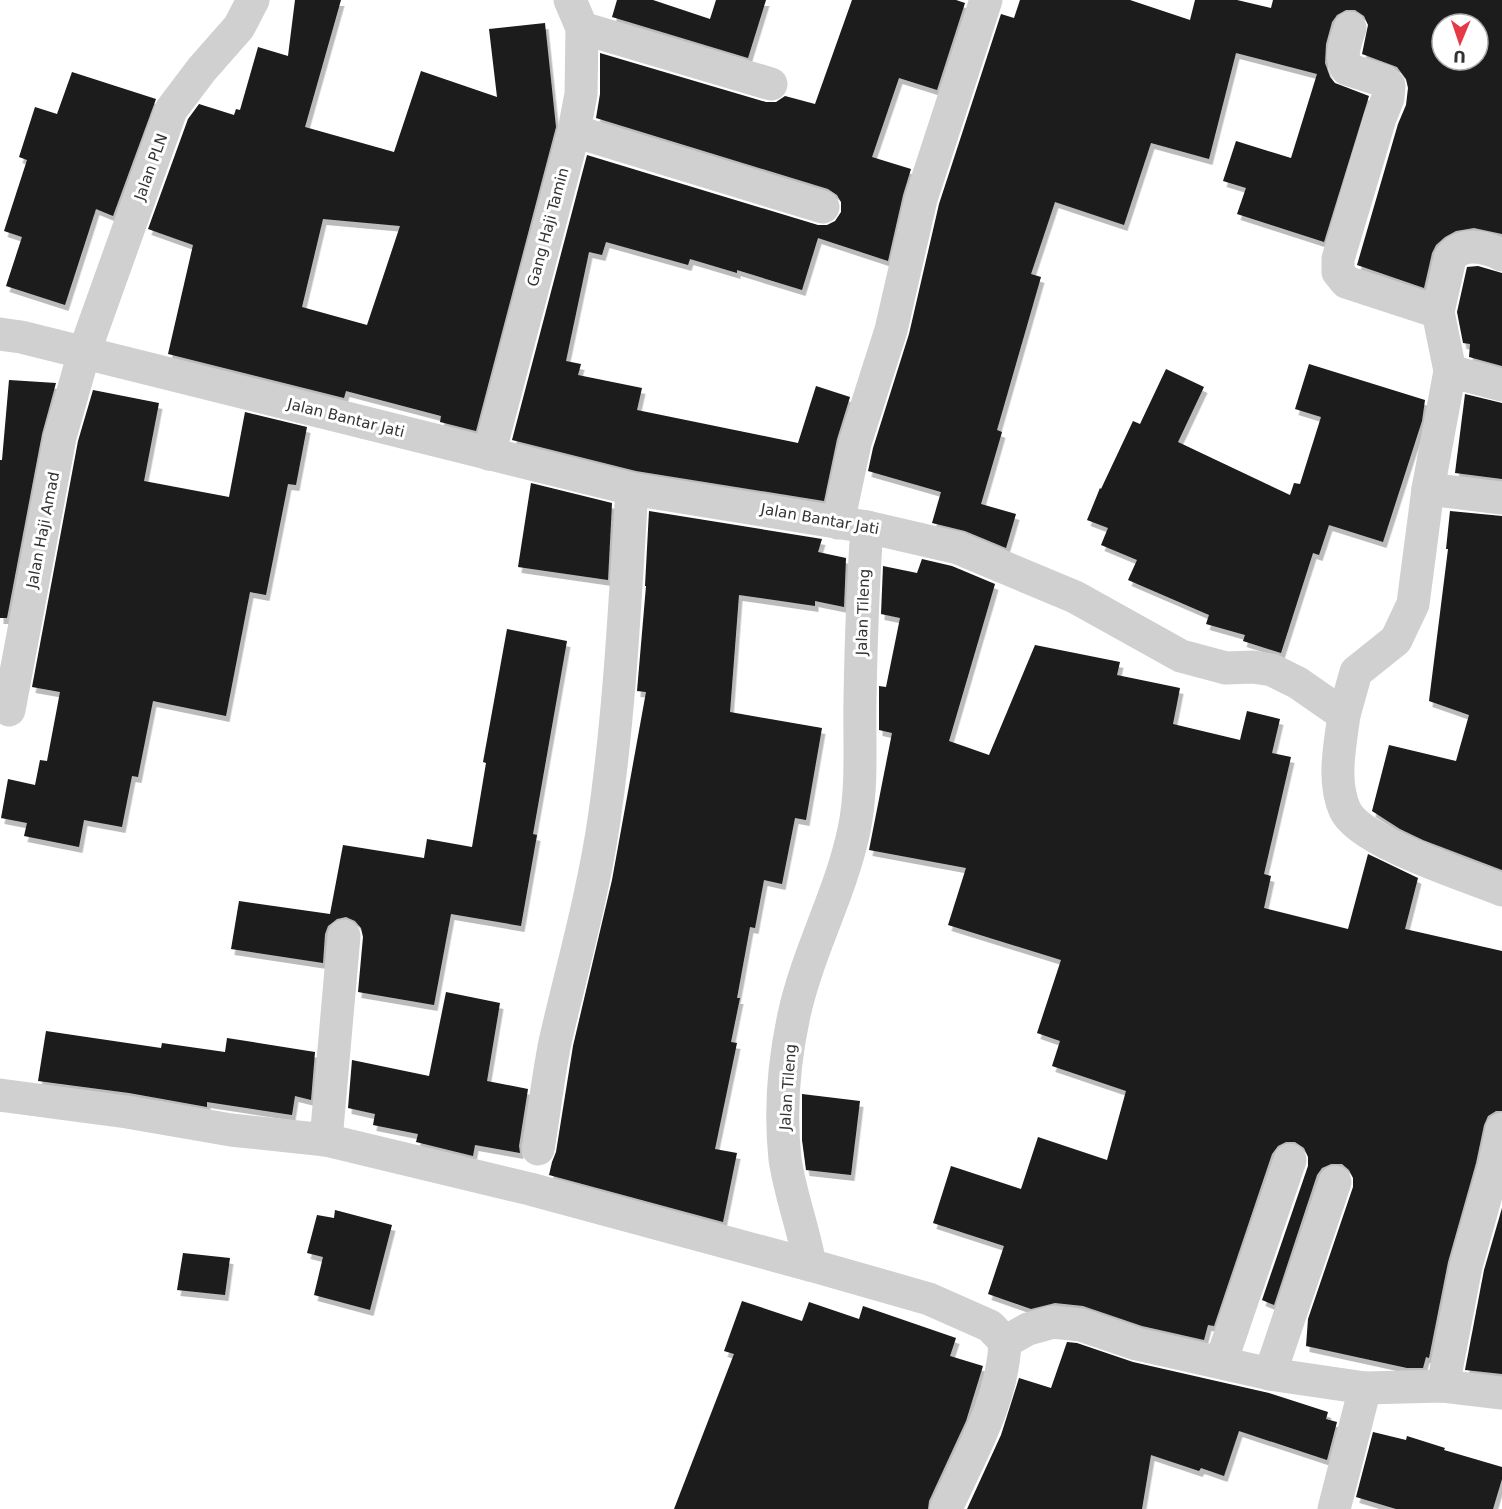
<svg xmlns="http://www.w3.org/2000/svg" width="1502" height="1509" font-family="'DejaVu Sans',sans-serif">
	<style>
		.building { fill: #1a1a1a; fill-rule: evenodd; filter: url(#shadow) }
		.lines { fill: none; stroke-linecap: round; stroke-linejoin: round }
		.minor { stroke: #d0d0d0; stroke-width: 33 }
		.labels { text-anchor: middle; stroke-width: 6; stroke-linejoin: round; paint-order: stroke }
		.street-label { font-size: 15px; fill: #333; stroke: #fff }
	</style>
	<defs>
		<filter id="shadow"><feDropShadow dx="3.5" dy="6" stdDeviation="0" flood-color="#0004"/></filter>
	</defs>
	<rect width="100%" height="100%" fill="#fff"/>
	<!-- building -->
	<g class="building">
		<path d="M295,0H341L305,127L394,152L421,71L497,97L489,29L545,23L556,127L476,431L440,422L441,416L346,391L344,398L168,354L193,245L148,229L188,119L199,104L234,115L236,109L240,110L258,47L288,56ZM323,219L400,226L367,325L302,307Z"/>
		<path d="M617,0H653L710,19L716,0H766L748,58L612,17Z"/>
		<path d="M852,0H956L965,3L937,90L899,78L872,157L911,169L903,195L888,261L818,238L802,290L737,270V273L690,259L688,265L606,242L602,255L589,252L566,361L581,364L578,375L642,388L637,410L798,443L816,386L850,397L837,439L824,501L636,471L512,440L587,155L818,225H827L835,221L841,212V202L837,195L828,189L596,118L600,94V53L766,102H776L785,96L815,104Z"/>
		<path d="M1020,0H1130L1190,20L1195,0H1237L1271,8L1273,0H1502V234L1474,228L1456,231L1445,237L1436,245L1432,253L1424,288L1357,265L1398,124L1406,105L1408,88L1406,79L1397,67L1362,54L1368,25L1364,16L1355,10H1346L1337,15L1332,22L1326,44L1325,63L1330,77L1335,83L1369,96L1324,242L1237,214L1246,188L1223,181L1236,141L1291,158L1317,74L1236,53L1209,159L1151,143L1124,225L1055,202L1031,274L1041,277L997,430L1002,432L981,504L1016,514L1006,548L965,531L932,523L941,492L868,471L873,448L909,334L939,204L1001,14L1014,18ZM1442,24H1478V60H1442Z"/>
		<path d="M72,72L156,99L113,216L96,209L65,305L6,286L22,237L4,231L27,160L19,157L35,107L57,114Z"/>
		<path d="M1478,266L1502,273V366L1469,357L1470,344L1463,343L1457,312L1467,267Z"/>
		<path d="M1309,364L1425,400L1422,421L1383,542L1329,525L1319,555L1313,553L1281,653L1243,641L1245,635L1206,624L1209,615L1128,580L1137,560L1101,545L1108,528L1087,520L1100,488L1101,489L1133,421L1140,424L1166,369L1204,387L1178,442L1290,495L1294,483L1300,484L1321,417L1295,409Z"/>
		<path d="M9,380L56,383L42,434L7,618H0V460H2Z"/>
		<path d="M93,390L159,403L144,481L229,497L245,412L307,427L296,485L288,484L266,595L250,592L226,716L153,701L138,777L132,776L122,827L84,820L79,847L24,836L27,823L1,818L8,779L35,785L40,760L47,761L60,692L32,687L78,441Z"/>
		<path d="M1465,394L1502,403V479L1455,473Z"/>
		<path d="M531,483L612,503L608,580L518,567Z"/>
		<path d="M649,511L822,539L818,552L846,558L844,607L815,601V606L739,595L730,712L822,728L806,820L795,818L782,884L764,880L755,928L750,927L737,998H740L731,1042L737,1043L715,1149L737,1153L723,1222L549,1175L552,1162L556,1152L573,1046L612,880L646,692L637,691L646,586H645Z"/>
		<path d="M1450,511L1502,516V870L1423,840L1400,829L1372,811L1389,745L1456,761L1469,715L1429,701L1448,549H1446Z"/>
		<path d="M922,559L952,566L995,584L949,741L989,755L1035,645L1120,662L1117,675L1180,688L1173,724L1240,740L1247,711L1280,719L1272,753L1291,757L1264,874L1271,876L1264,908L1348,929L1368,854L1418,878L1405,929L1502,951V1111H1496L1488,1116L1484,1125L1476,1163L1448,1262L1429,1358L1426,1357L1423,1368H1407L1306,1346L1308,1319L1353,1187V1178L1349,1170L1342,1164H1331L1322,1168L1317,1175L1274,1305L1262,1300L1308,1166V1157L1304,1148L1295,1142H1286L1278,1146L1272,1154L1214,1326L1208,1325L1204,1340L1142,1326L1083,1306L1055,1303L1031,1309L988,1294L1004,1246L933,1223L951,1166L1021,1189L1038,1137L1107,1160L1126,1091L1052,1066L1060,1041L1037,1033L1061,960L948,925L966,868L869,850L892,733L879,730V686L886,687L900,618L881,614L883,566L917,573Z"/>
		<path d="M507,629L567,641L533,834L537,835L521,926L451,914L434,1005L358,992L363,937L361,928L355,921L346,917L337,919L328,926L325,934L323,963L231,949L239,901L330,914L343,845L424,858L427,839L472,847L486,763L483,762Z"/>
		<path d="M446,992L500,1003L487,1081L528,1089L519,1146L520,1153L475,1145L473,1156L416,1142L418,1134L373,1125L375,1114L348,1108L352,1060L429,1076Z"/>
		<path d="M46,1031L161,1048L162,1043L225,1052L227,1038L315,1052L311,1100L295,1096L292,1115L207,1102V1107L129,1093L38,1081Z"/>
		<path d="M802,1094L860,1101L851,1175L806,1170L802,1140Z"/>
		<path d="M1502,1208V1374L1465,1370L1484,1270Z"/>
		<path d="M335,1210L392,1225L370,1310L314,1295L323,1257L307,1253L317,1215L334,1218Z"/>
		<path d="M183,1253L230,1258L225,1295L177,1290Z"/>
		<path d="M742,1301L802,1321L809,1302L859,1319L863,1306L956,1338L950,1356L983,1366L966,1421L929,1501L928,1509H674L734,1354L724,1351Z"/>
		<path d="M1067,1342L1077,1343L1133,1362L1269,1393L1328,1412L1326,1419L1337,1422L1327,1460L1239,1431L1224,1476L1201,1468L1199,1471L1151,1455L1142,1509H967L1001,1435L1019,1378L1051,1388Z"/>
		<path d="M1373,1432L1406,1440L1407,1436L1445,1448L1444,1450L1502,1467V1479L1493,1509H1396L1356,1497Z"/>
	</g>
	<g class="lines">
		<!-- minor -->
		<g class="minor">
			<path d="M582,28L771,84"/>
			<path d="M1350,28C1346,41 1339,56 1347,69L1384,81L1389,86L1388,98L1380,118L1338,259V272L1346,282L1438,312"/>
			<path d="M574,131L823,207"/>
			<path d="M0,334L21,337L632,489L867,527L958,548L1075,597L1181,656L1226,668L1253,667L1272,670L1298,683L1344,715C1340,746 1332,781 1345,810C1359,842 1468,876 1502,890"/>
			<path d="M1450,371L1502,385"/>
			<path d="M489,454L574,131L581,94L582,28L570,0"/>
			<path d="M1428,489L1502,498"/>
			<path d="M838,523L855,443L891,330L921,199L986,0"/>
			<path d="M867,527C863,584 861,641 860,699C859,742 863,787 854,830C841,893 808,951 794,1015C784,1061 780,1112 785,1159C790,1194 804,1230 810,1265L929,1299L990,1326L1005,1342C1003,1401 969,1456 946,1509"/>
			<path d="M9,710L60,437L84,353L171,110L202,69L239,27L253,0"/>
			<path d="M1344,715L1356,672L1396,640L1413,604L1428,489L1450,371L1438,312L1450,258C1462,241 1486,247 1502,255"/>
			<path d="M0,1095L127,1112L231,1130L326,1140L530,1189L810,1265"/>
			<path d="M326,1140L344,936"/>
			<path d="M538,1149C544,1114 548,1077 555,1042C572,968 593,895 604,820C620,710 625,599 632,489"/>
			<path d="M1005,1342L1028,1329L1053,1322L1081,1325L1137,1344L1270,1374L1365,1388L1443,1386L1502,1393"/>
			<path d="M1221,1362L1290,1160"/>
			<path d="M1270,1374L1335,1182"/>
			<path d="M1443,1386L1466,1266L1494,1167L1502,1129"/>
			<path d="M1334,1509L1365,1388"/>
		</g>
	</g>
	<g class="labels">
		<!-- street labels -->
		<g class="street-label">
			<text transform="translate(151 167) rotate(-70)" y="5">Jalan PLN</text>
			<text transform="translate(548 227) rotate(-75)" y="5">Gang Haji Tamin</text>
			<text transform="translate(346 418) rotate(14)" y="5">Jalan Bantar Jati</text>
			<text transform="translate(820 519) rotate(10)" y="5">Jalan Bantar Jati</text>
			<text transform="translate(43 530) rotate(-79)" y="5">Jalan Haji Amad</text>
			<text transform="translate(863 612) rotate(-88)" y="5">Jalan Tileng</text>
			<text transform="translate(788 1087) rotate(-86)" y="5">Jalan Tileng</text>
		</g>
	</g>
	<!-- north arrow -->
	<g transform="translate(1460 42) rotate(182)"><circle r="28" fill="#ffffff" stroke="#adadad" stroke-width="1.5"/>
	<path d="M0-4.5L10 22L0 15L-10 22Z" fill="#e63946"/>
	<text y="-9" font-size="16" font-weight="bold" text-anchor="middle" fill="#333333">U</text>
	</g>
</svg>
